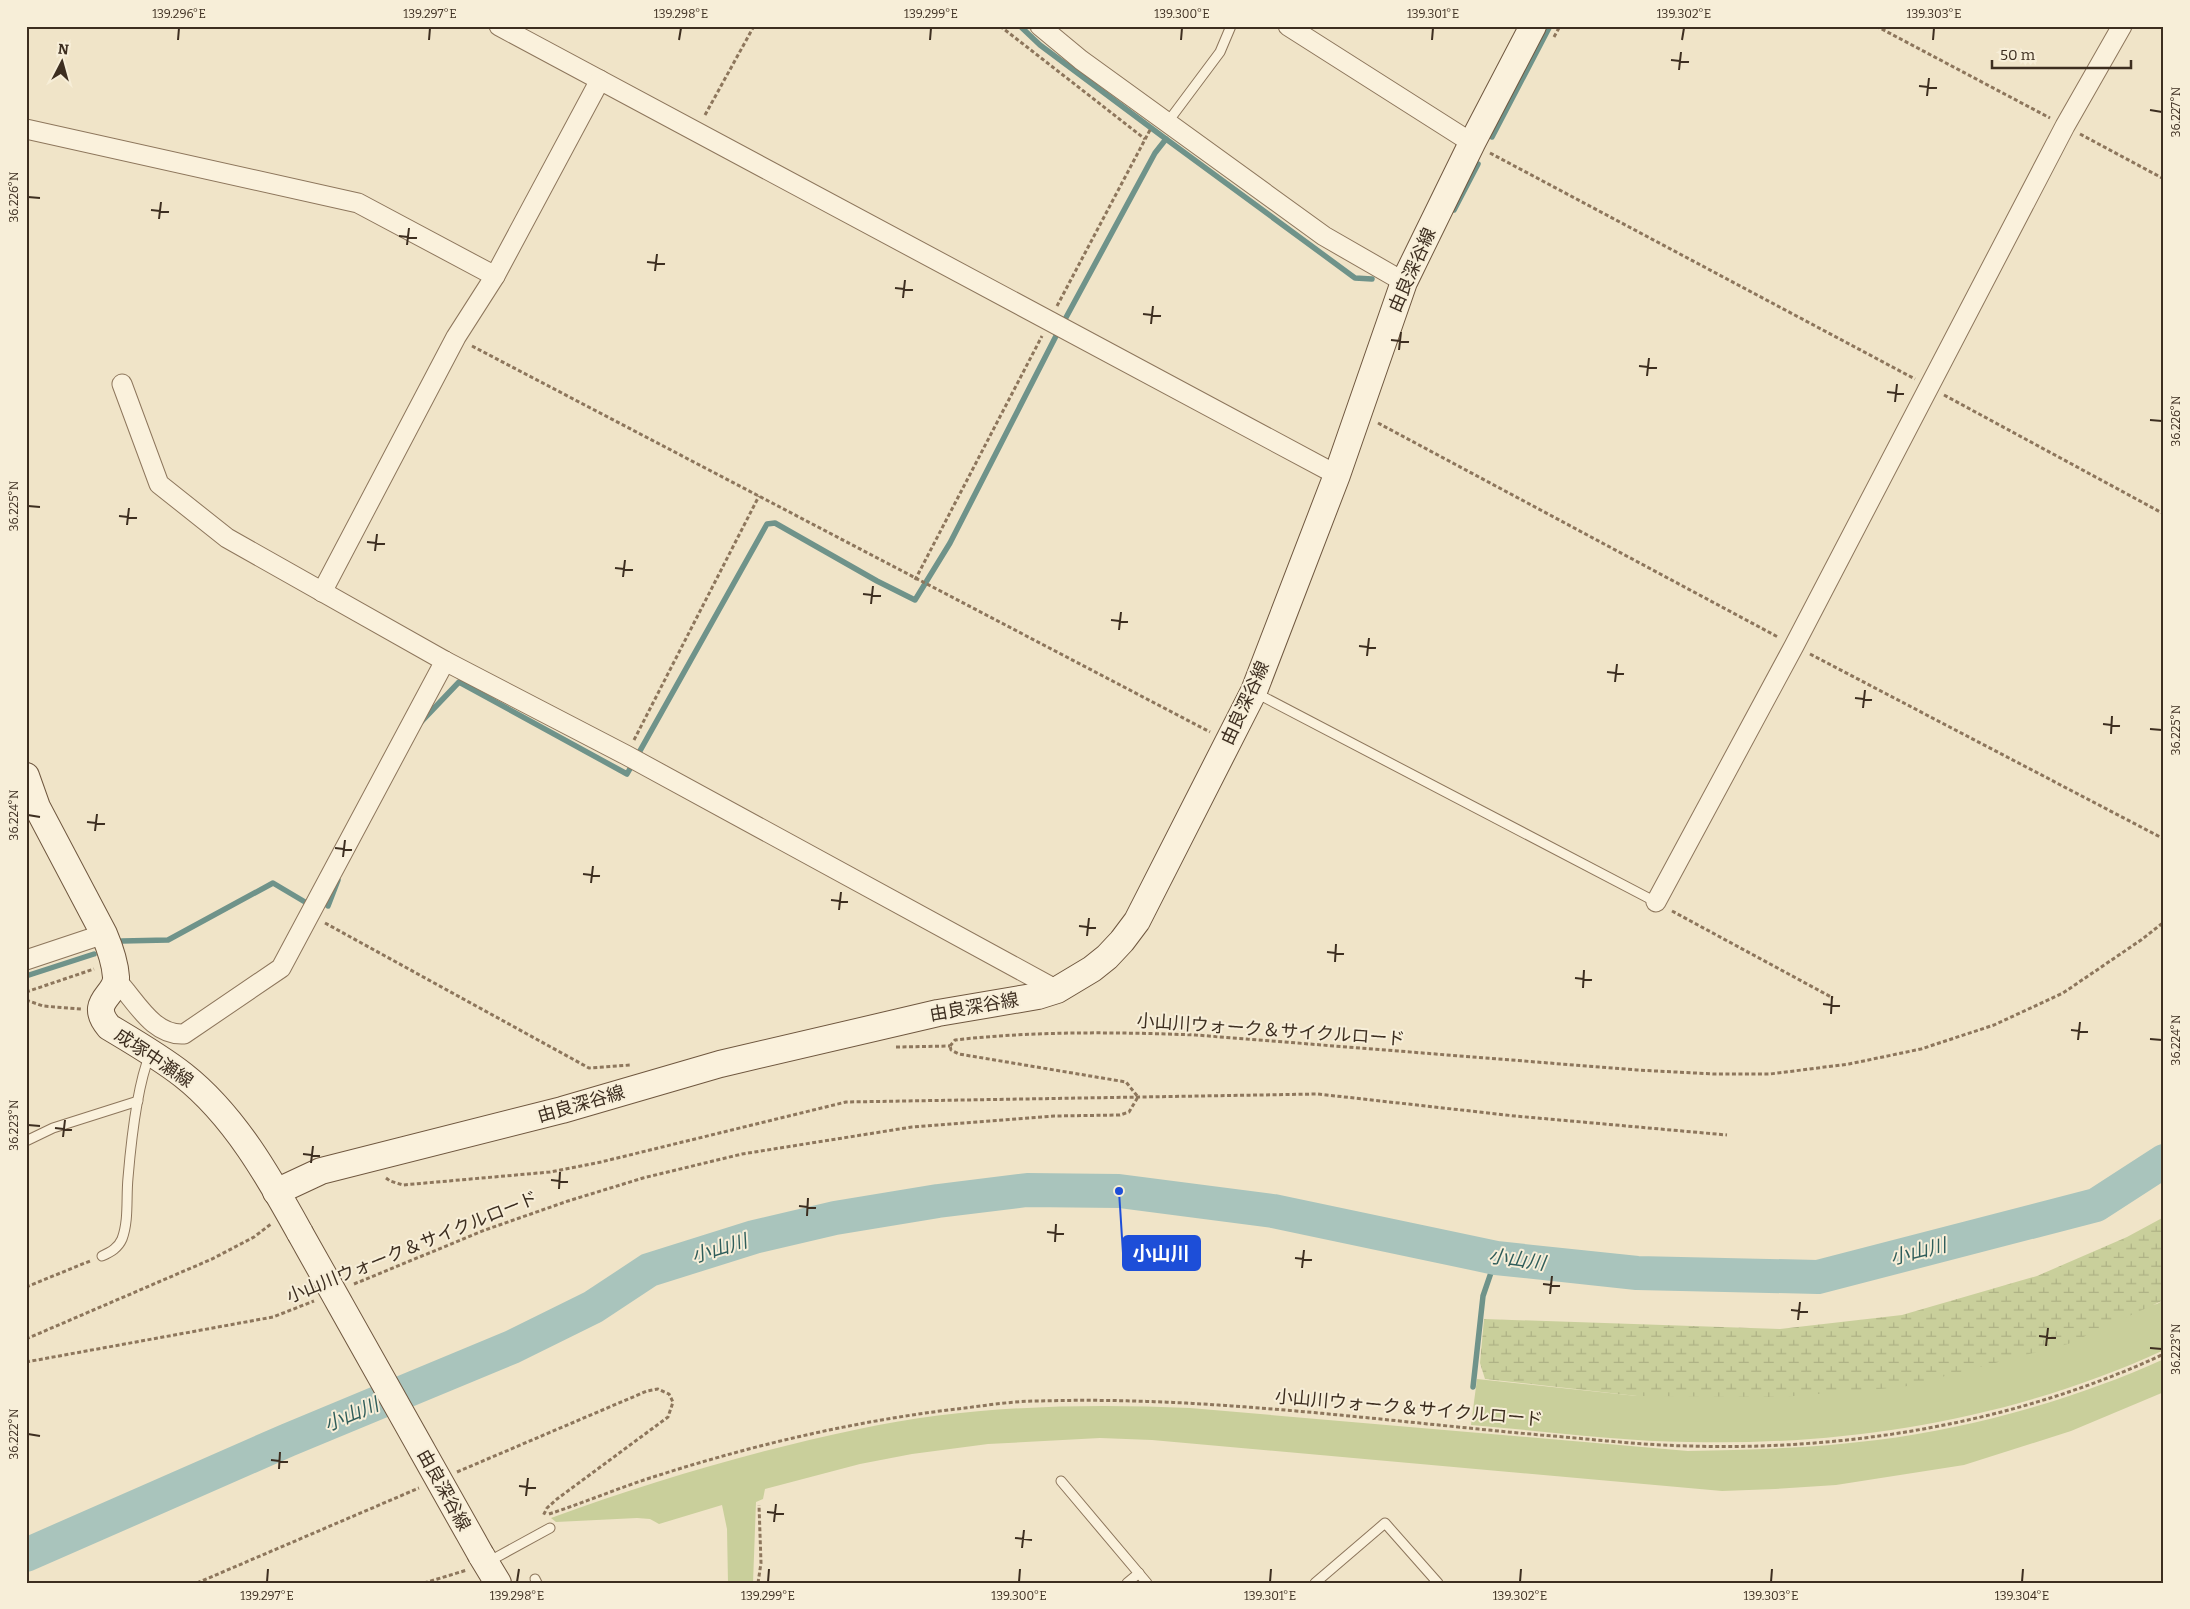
<svg xmlns="http://www.w3.org/2000/svg" width="2190" height="1609" font-family="Bitter,'Noto Sans JP',serif">
	<style>
		.green { fill: #c9cf9b }
		.wetland { fill: url(#wetland-marsh) }
		.lines { fill: none; stroke-linecap: round; stroke-linejoin: round }
		.stream { stroke: #6f938a; stroke-width: 5.5 }
		.river { stroke: #a9c4bc; stroke-width: 34 }
		.service-casing { stroke: #8d765c; stroke-width: 11 }
		.minor-casing { stroke: #8d765c; stroke-width: 21 }
		.secondary-casing { stroke: #6f573f; stroke-width: 28 }
		.path { stroke: #8d765c; stroke-width: 3; stroke-dasharray: 4 2.5; stroke-linecap: butt }
		.service { stroke: #faf1dc; stroke-width: 9 }
		.minor { stroke: #faf1dc; stroke-width: 19 }
		.secondary { stroke: #faf1dc; stroke-width: 26 }
		.secondary-bridge-casing { stroke: #6f573f; stroke-width: 28; stroke-linecap: butt }
		.secondary-bridge { stroke: #faf1dc; stroke-width: 26 }
		.ticks { fill: none; stroke: #3d2e20; stroke-width: 2 }
		.labels { text-anchor: middle; stroke-width: 4; stroke-linejoin: round; paint-order: stroke }
		.street-label { font-size: 18px; fill: #3d2e20; stroke: #f7eed8 }
		.water-label { font-size: 19px; font-style: italic; fill: #2f5d5a; stroke: #f7eed8 }
		.leader { fill: none; stroke: #1d4ed8; stroke-width: 2 }
		.callout-dot { fill: #1d4ed8; stroke: #f7eed8; stroke-width: 2 }
		.callout { fill: #1d4ed8; stroke: #1d4ed8; stroke-width: 2 }
		.callout-label { font-size: 19px; text-anchor: middle; font-weight: bold; fill: #fff }
		.neatline { fill: none; stroke: #3d2e20; stroke-width: 2 }
		.ticks-label { font-size: 12px; text-anchor: middle; fill: #3d2e20 }
	</style>
	<defs>
		<pattern id="wetland-marsh" width="20" height="14" patternUnits="userSpaceOnUse" patternTransform="scale(1.25)"><rect width="20" height="14" fill="#c9cf9b"/><path d="M1 5h8M5 5V1M11 12h8M15 12V8" fill="none" stroke="#aeb285"/></pattern>
	</defs>
	<rect width="100%" height="100%" fill="#f0e4c8"/>
	<!-- green -->
	<g class="green">
		<path d="M2164,1300V1350C2017,1418 1851,1446 1689,1442C1617,1441 1543,1431 1471,1425L1477,1379L1637,1396L2157,1304Z"/>
		<path d="M2164,1359V1392L2071,1431L1964,1465L1836,1485L1775,1489L1722,1491L1152,1440L1100,1438L988,1444L912,1454L860,1464L765,1489L763,1499L756,1502L753,1583H728L727,1529L722,1505L659,1524L650,1519L637,1518L556,1522L551,1518C652,1481 754,1451 859,1429C967,1406 1080,1403 1190,1408L1688,1451C1751,1450 1814,1448 1877,1440C1973,1428 2076,1399 2164,1359Z"/>
	</g>
	<!-- wetland -->
	<path class="wetland" d="M2164,1217V1300L2068,1344L1903,1387L1782,1397L1637,1396L1485,1379L1480,1363L1484,1319L1780,1329L1902,1315L2037,1276L2127,1237Z"/>
	<g class="lines">
		<!-- stream -->
		<g class="stream">
			<path d="M1020,26L1040,45L1166,139L1355,278L1372,279"/>
			<path d="M1492,137L1550,26"/>
			<path d="M1454,210L1478,164"/>
			<path d="M420,723L459,682L627,774L767,524L775,523L877,581L915,600L950,543L1056,336L1155,153L1166,139"/>
			<path d="M328,906L338,880"/>
			<path d="M122,941L168,940L273,883L305,902"/>
			<path d="M26,976L94,954"/>
			<path d="M1473,1387L1483,1296L1496,1258"/>
		</g>
		<!-- river -->
		<path class="river" d="M26,1555L288,1440L512,1347L593,1307L649,1270L754,1237L835,1218L938,1201L1027,1190L1119,1191L1273,1211L1496,1258L1637,1273L1818,1277L2096,1205L2164,1161"/>
		<!-- service casing -->
		<g class="service-casing">
			<g id="service">
				<path d="M1167,123L1220,52L1231,26"/>
				<path d="M1256,693L1656,902"/>
				<path d="M26,1141L53,1128L138,1101"/>
				<path d="M102,1256C111,1252 118,1248 122,1239C129,1220 126,1198 128,1178C131,1142 137,1086 150,1054"/>
				<path d="M1061,1481L1147,1583"/>
				<path d="M487,1560L497,1557L550,1528"/>
				<path d="M535,1579L537,1583"/>
				<path d="M1127,1583L1139,1573"/>
				<path d="M1315,1583L1385,1523L1438,1583"/>
			</g>
		</g>
		<!-- minor casing -->
		<g class="minor-casing">
			<g id="minor">
				<path d="M499,26L1337,475"/>
				<path d="M1040,26L1081,60L1324,236L1404,282"/>
				<path d="M1288,26L1472,143"/>
				<path d="M26,129L358,203L495,276"/>
				<path d="M122,384L159,484L227,538L445,661L626,755L1057,990"/>
				<path d="M322,592L456,337L495,276L600,80"/>
				<path d="M1656,902L1794,646L2065,126L2122,26"/>
				<path d="M26,960L104,934"/>
				<path d="M116,980C135,999 152,1036 184,1034L281,968L445,661"/>
			</g>
		</g>
		<!-- secondary casing -->
		<g class="secondary-casing">
			<g id="secondary">
				<path d="M26,776L37,807L104,934C110,948 115,962 116,977C117,996 87,1001 109,1027C134,1042 160,1057 183,1075C234,1115 269,1177 300,1233"/>
				<path d="M276,1192L321,1171L562,1110L720,1064L938,1013L1038,996L1057,990L1092,969L1107,957L1122,941L1137,921L1254,691L1337,475L1404,282L1472,143L1533,26"/>
				<path d="M481,1555L498,1583"/>
			</g>
		</g>
		<!-- path -->
		<g class="path">
			<path d="M1000,26L1145,139"/>
			<path d="M1876,26L2050,118"/>
			<path d="M1554,37L1560,26"/>
			<path d="M705,115L754,26"/>
			<path d="M2080,134L2164,179"/>
			<path d="M1490,153L1915,379"/>
			<path d="M1057,306L1150,130"/>
			<path d="M472,346L1210,732"/>
			<path d="M1944,395L2164,514"/>
			<path d="M1378,423L1778,637"/>
			<path d="M915,580L1042,336"/>
			<path d="M1810,654L2164,839"/>
			<path d="M634,740L759,496"/>
			<path d="M1672,911L1833,998"/>
			<path d="M325,923L589,1068L631,1065"/>
			<path d="M26,992L94,969"/>
			<path d="M26,1000L43,1006L81,1009"/>
			<path d="M950,1046L955,1040C1034,1031 1116,1032 1196,1035L1637,1070L1714,1074H1770L1849,1064L1921,1049L1994,1025L2063,993L2141,940L2164,922"/>
			<path d="M896,1047L950,1046"/>
			<path d="M386,1178L390,1181L403,1185L550,1172L601,1162L846,1102L1318,1094L1515,1116L1727,1135"/>
			<path d="M354,1284L485,1230L568,1201L643,1178L742,1154L912,1127L1054,1116L1120,1115L1129,1112L1138,1097L1126,1082L959,1054L951,1050L950,1046"/>
			<path d="M26,1287L90,1261"/>
			<path d="M26,1339L212,1259L254,1237L271,1224"/>
			<path d="M26,1362L273,1317L314,1301"/>
			<path d="M457,1472L647,1391L658,1389L669,1394L673,1402L668,1417L557,1499L547,1508L543,1516"/>
			<path d="M549,1514C583,1503 616,1489 650,1478C752,1445 858,1420 965,1408C989,1405 1014,1401 1039,1401C1207,1396 1374,1420 1541,1435C1590,1439 1640,1445 1689,1446C1850,1451 2018,1422 2164,1354"/>
			<path d="M197,1583L419,1488"/>
			<path d="M424,1583L467,1570"/>
			<path d="M758,1583L761,1563L759,1505"/>
		</g>
		<!-- service -->
		<use href="#service" class="service"/>
		<!-- minor -->
		<use href="#minor" class="minor"/>
		<!-- secondary -->
		<use href="#secondary" class="secondary"/>
		<!-- secondary-bridge casing -->
		<g class="secondary-bridge-casing">
			<path id="secondary-bridge" d="M300,1233L481,1555"/>
		</g>
		<!-- secondary-bridge -->
		<use href="#secondary-bridge" class="secondary-bridge"/>
	</g>
	<!-- ticks -->
	<path class="ticks" d="M178,40L179,28M429,40L430,28M679,40L681,28M930,40L931,28M1181,40L1182,28M1432,40L1433,28M1682,40L1684,28M1933,40L1934,28M1671,60L1689,62M1679,70L1681,52M1919,86L1937,88M1927,96L1929,78M2150,110L2162,112M28,197L40,198M151,210L169,212M159,219L161,202M399,236L417,238M407,245L409,228M647,262L665,264M655,271L657,254M895,288L913,290M903,298L905,280M1143,314L1161,316M1151,324L1153,306M1391,340L1409,342M1399,350L1401,332M1639,366L1657,368M1647,376L1649,358M1887,392L1904,394M1895,402L1897,384M2150,420L2162,421M28,506L40,507M119,516L137,518M127,525L129,508M367,542L385,544M375,551L377,534M615,568L633,570M623,577L625,560M863,594L881,596M871,604L873,586M1111,620L1128,622M1119,630L1121,612M1359,646L1376,648M1367,656L1369,638M1607,672L1624,674M1615,682L1617,664M1855,698L1872,700M1863,708L1865,690M2103,724L2120,726M2150,729L2162,730M2111,734L2112,716M28,815L40,817M87,822L105,824M95,831L97,814M335,848L352,850M343,857L345,840M583,874L600,876M591,883L593,866M831,900L848,902M839,910L841,892M1079,926L1096,928M1087,936L1089,918M1327,952L1344,954M1335,962L1336,944M1575,978L1592,980M1583,988L1584,970M1823,1004L1840,1006M1831,1014L1832,996M2071,1030L2088,1032M2150,1039L2162,1040M2078,1040L2080,1022M28,1125L40,1126M55,1128L72,1130M63,1137L65,1120M303,1154L320,1156M311,1163L313,1146M551,1180L568,1182M559,1189L560,1172M799,1206L816,1208M807,1216L808,1198M1047,1232L1064,1234M1055,1242L1056,1224M1295,1258L1312,1260M1302,1268L1304,1250M1543,1284L1560,1286M1550,1294L1552,1276M1791,1310L1808,1312M1798,1320L1800,1302M2039,1336L2056,1338M2046,1346L2048,1328M2150,1348L2162,1349M28,1434L40,1436M271,1460L288,1462M279,1469L280,1452M519,1486L536,1488M526,1496L528,1478M767,1512L784,1514M774,1522L776,1504M1015,1538L1032,1540M1022,1548L1024,1530M267,1582L268,1569M517,1582L519,1569M768,1582L769,1569M1019,1582L1020,1569M1270,1582L1271,1569M1520,1582L1521,1569M1771,1582L1772,1569M2022,1582L2023,1569"/>
	<g class="labels">
		<!-- street labels -->
		<g class="street-label">
			<text transform="translate(1412 270) rotate(-66)" y="6">由良深谷線</text>
			<text transform="translate(1245 703) rotate(-65)" y="6">由良深谷線</text>
			<text transform="translate(974 1007) rotate(-10)" y="6">由良深谷線</text>
			<text transform="translate(1271 1030) rotate(4)" y="6">小山川ウォーク＆サイクルロード</text>
			<text transform="translate(154 1058) rotate(34)" y="6">成塚中瀬線</text>
			<text transform="translate(581 1104) rotate(-16)" y="6">由良深谷線</text>
			<text transform="translate(412 1247) rotate(-22)" y="6">小山川ウォーク＆サイクルロード</text>
			<text transform="translate(1409 1408) rotate(5)" y="6">小山川ウォーク＆サイクルロード</text>
			<text transform="translate(444 1490) rotate(61)" y="6">由良深谷線</text>
		</g>
		<!-- water labels -->
		<g class="water-label">
			<text transform="translate(719 1248) rotate(-17)" y="7">小山川</text>
			<text transform="translate(1918 1251) rotate(-14)" y="7">小山川</text>
			<text transform="translate(1517 1259) rotate(8)" y="7">小山川</text>
			<text transform="translate(351 1414) rotate(-23)" y="7">小山川</text>
		</g>
	</g>
	<!-- callouts -->
	<path class="leader" d="M1119 1191L1123 1253"/>
	<circle class="callout-dot" cx="1119" cy="1191" r="5"/>
	<rect class="callout" x="1123" y="1236" width="77" height="34" rx="5"/>
	<g class="callout-label">
		<text x="1161" y="1260">小山川</text>
	</g>
	<!-- border -->
	<rect width="2190" height="1609" fill="none" stroke="#f7eed8" stroke-width="55"/>
	<!-- north arrow -->
	<g transform="translate(62 62) rotate(6)" stroke="#f7eed8" stroke-width="4" paint-order="stroke">
	<path d="M0-4L9 19L0 12L-9 19Z" fill="#3d2e20"/>
	<text y="-8" font-size="14" font-weight="bold" text-anchor="middle" fill="#3d2e20">N</text>
	</g>
	<!-- scale -->
	<path d="M1992 60v8h139v-8" fill="none" stroke="#3d2e20" stroke-width="2.5"/>
	<text x="2000" y="60" font-size="15" fill="#3d2e20" stroke="#f7eed8" stroke-width="4" paint-order="stroke">50 m</text>
	<rect x="28" y="28" width="2134" height="1554" class="neatline"/>
	<g class="ticks-label">
		<text x="179" y="18">139.296°E</text>
		<text x="430" y="18">139.297°E</text>
		<text x="681" y="18">139.298°E</text>
		<text x="931" y="18">139.299°E</text>
		<text x="1182" y="18">139.300°E</text>
		<text x="1433" y="18">139.301°E</text>
		<text x="1684" y="18">139.302°E</text>
		<text x="1934" y="18">139.303°E</text>
		<text transform="translate(2176 112) rotate(-90)" y="4">36.227°N</text>
		<text transform="translate(14 197) rotate(-90)" y="4">36.226°N</text>
		<text transform="translate(2176 421) rotate(-90)" y="4">36.226°N</text>
		<text transform="translate(14 506) rotate(-90)" y="4">36.225°N</text>
		<text transform="translate(2176 730) rotate(-90)" y="4">36.225°N</text>
		<text transform="translate(14 815) rotate(-90)" y="4">36.224°N</text>
		<text transform="translate(2176 1040) rotate(-90)" y="4">36.224°N</text>
		<text transform="translate(14 1125) rotate(-90)" y="4">36.223°N</text>
		<text transform="translate(2176 1349) rotate(-90)" y="4">36.223°N</text>
		<text transform="translate(14 1434) rotate(-90)" y="4">36.222°N</text>
		<text x="267" y="1600">139.297°E</text>
		<text x="517" y="1600">139.298°E</text>
		<text x="768" y="1600">139.299°E</text>
		<text x="1019" y="1600">139.300°E</text>
		<text x="1270" y="1600">139.301°E</text>
		<text x="1520" y="1600">139.302°E</text>
		<text x="1771" y="1600">139.303°E</text>
		<text x="2022" y="1600">139.304°E</text>
	</g>
</svg>
